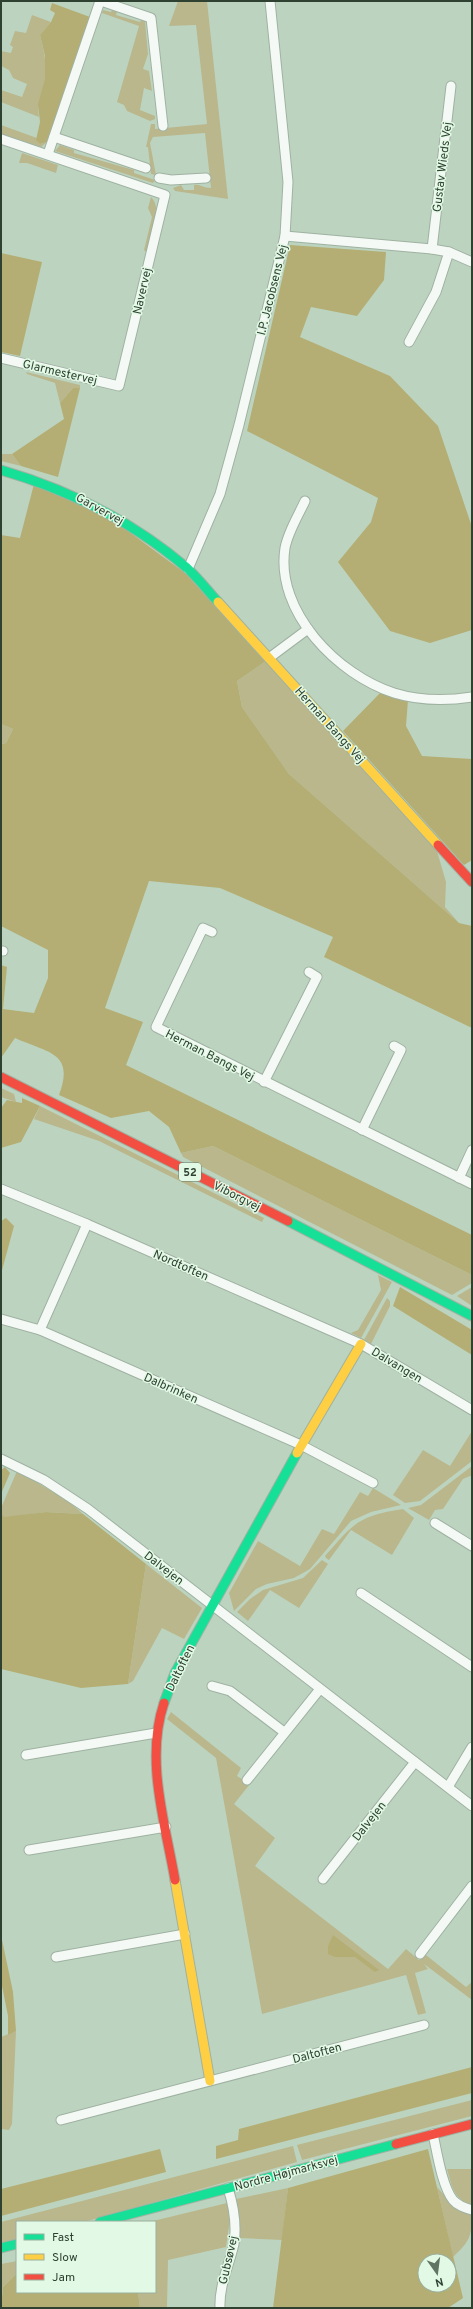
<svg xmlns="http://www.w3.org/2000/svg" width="473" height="2309" font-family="Overpass,sans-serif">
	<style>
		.green { fill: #bab78d }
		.forest { fill: #b4ae74; fill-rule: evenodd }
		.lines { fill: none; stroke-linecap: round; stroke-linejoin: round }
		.street-casing { stroke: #9fb2a2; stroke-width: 11 }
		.fast-casing { stroke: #9fb2a2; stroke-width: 11 }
		.slow-casing { stroke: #9fb2a2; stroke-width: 11 }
		.jam-casing { stroke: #9fb2a2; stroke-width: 11 }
		.street { stroke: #f5f9f5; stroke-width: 9 }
		.fast { stroke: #16e098; stroke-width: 9 }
		.slow { stroke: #ffcf43; stroke-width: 9 }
		.jam { stroke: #f24e42; stroke-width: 9 }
		.labels { text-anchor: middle; stroke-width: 3; stroke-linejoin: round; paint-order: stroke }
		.shield { fill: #e2f9e5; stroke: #657968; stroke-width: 1 }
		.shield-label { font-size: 11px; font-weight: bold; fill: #2f4232 }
		.street-label { font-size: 12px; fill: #2f4232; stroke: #e2f9e5 }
	</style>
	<rect width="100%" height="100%" fill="#bcd4bf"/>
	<!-- green -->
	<g class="green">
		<path d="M178,1H207L228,199L175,191L173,188L181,185L184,190H194V185C200,184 203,188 211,188L205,133L153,137L150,143L156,175L151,174L148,147H146L151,124H155V129L207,124L196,25L169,26Z"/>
		<path d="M103,10L111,12L112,10L117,12L116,15L140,22L141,20L145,21L148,54L143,69L149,71L152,91L144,88L140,110L155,116V119L150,121L127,111L124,105L117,102L139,26L102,13Z"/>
		<path d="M32,15L51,22L40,35C43,49 48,65 45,80C43,95 37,99 39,117L1,102V90L22,97L27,84L13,78L9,70L1,66V51L11,53L13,47L10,45L15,31L26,33Z"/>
		<path d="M1,125L37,138L40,144L47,142L41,147L1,134Z"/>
		<path d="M60,145L74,150V153L134,170V173L155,180L153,183L55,151Z"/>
		<path d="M22,153L58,165L56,173L27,163H19Z"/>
		<path d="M151,197C164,210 151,238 147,253L144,250L152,217L148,208Z"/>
		<path d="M26,372L80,385V388H73L60,403L55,383L27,374Z"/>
		<path d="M1,454H12L21,466L1,461Z"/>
		<path d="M266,661L437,851L446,882L445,907L459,923L289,774L242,707L237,681Z"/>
		<path d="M1,724L13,729L6,743L1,744Z"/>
		<path d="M1,1088L14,1094L16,1102L1,1097Z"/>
		<path d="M40,1106L264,1218L262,1222L99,1141L34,1119Z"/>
		<path d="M213,1146L472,1275V1283L452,1295L183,1157L181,1153Z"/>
		<path d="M378,1275L392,1282L361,1338L351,1333L358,1330L381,1290Z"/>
		<path d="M472,1287V1306L457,1296Z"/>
		<path d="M387,1298L390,1301V1306L371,1344L364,1340Z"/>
		<path d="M472,1431V1461L420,1501L405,1503L393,1495L423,1450L450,1466Z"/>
		<path d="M472,1466V1477L470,1476L463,1479L443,1509L435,1510L429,1520L408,1508L421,1505Z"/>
		<path d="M17,1471L67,1500L83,1514L46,1512L4,1518L1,1513V1508Z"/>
		<path d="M373,1488L401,1505L371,1512L351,1521L310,1569L294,1578L267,1584L256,1589L234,1611L229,1593L258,1541L300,1566L322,1529L334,1534L360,1492L368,1496Z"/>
		<path d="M403,1509L414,1518L392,1555L351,1530L329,1560L326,1558L325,1556C354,1523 358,1516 403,1509Z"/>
		<path d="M322,1560L328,1564L299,1608L270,1590L248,1621L237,1612L250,1599L263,1590L303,1578Z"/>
		<path d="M146,1564L202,1608L184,1639L162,1628L133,1681L128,1684Z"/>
		<path d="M171,1712L241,1768L237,1776L250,1784L234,1804L275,1838L255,1866L388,1969L406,1949L419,1960L426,1955L466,1987L472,1982V2000L424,1964L428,1969L415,1973L426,2013L418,2015L406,1975L262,2014L216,1758L167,1719Z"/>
		<path d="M16,2031L12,2124L9,2130L1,2129V2037Z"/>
		<path d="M472,2100V2116L302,2160L297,2145Z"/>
		<path d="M293,2146L297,2162L84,2222H17V2239L1,2243V2222Z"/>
		<path d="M447,2169H472V2205C453,2199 452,2186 447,2169Z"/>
		<path d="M437,2187L457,2210L472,2215C472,2237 469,2242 453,2257Z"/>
		<path d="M288,2188L282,2240L239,2238L236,2199Z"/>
		<path d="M227,2203L230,2220L226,2247L168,2260L167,2308H140L138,2292H155V2222H149Z"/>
		<path d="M17,2261V2273L3,2287L1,2305V2264Z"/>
	</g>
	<!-- forest -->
	<g class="forest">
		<path d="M52,3L90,17L47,142L40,144L36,140L40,122L38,104L45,79V56L40,35L51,22L55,13L50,10Z"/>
		<path d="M290,245L386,252L384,280L357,316L311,307L300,337L390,376L438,426L472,527V630L430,643L390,631L338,562L371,522L378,498L247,431Z"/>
		<path d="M1,253L42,262L20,356L1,352Z"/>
		<path d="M73,388H80L58,477L21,466L12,454L64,419L60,403Z"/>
		<path d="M34,484L102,512L185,573L266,661L237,681L242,707L289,774L459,923L472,926V1028L324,957L333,937L220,888L149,881L105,1008L143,1022L126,1065L472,1235V1275L213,1146L181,1153L169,1127L149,1111L111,1118L59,1095C75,1052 48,1053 15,1038L1,1058V965L7,967L3,1009L34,1013L48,978V950L1,926V744L6,743L13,729L1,724V535L20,538Z"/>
		<path d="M381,692L408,700L406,726L422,756L472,759V860L464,865L343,731Z"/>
		<path d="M22,1098L40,1106L21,1142L1,1148V1108L7,1100L22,1103Z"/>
		<path d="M6,1218L14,1226L1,1274V1221Z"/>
		<path d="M400,1287L472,1330V1355L393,1306Z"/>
		<path d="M5,1467L10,1473L1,1494V1470Z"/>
		<path d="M46,1512L83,1514L146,1564L128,1684L81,1688L1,1669V1513L4,1517Z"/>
		<path d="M1,1935L13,1992L16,2031L8,2035V2016L1,1981Z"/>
		<path d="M333,1935L379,1970L375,1972L355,1957H335L328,1954V1946Z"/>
		<path d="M472,2067V2093L216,2159V2146L238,2140L239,2129Z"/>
		<path d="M160,2149L166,2172L1,2216V2189Z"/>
		<path d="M428,2149L463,2298L448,2308H273L288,2188ZM425,2261H449V2285H425Z"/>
		<path d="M17,2273V2292H138L140,2308H1L3,2287Z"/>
	</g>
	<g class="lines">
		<!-- street casing -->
		<g class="street-casing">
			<g id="street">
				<path d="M101,1L151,18L163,126"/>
				<path d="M54,137L146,168"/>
				<path d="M1,139L165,195L119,386L1,358"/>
				<path d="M48,154L100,1"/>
				<path d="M159,178L171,180L206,178"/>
				<path d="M285,236L432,249L449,252L472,262"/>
				<path d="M432,249L451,86"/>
				<path d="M409,342L436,292L449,252"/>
				<path d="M305,501C298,516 288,532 285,548C275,612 338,675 394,693C420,701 446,701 472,697"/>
				<path d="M188,569L220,494L239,425L285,236L288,182L270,1"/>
				<path d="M269,658L308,629"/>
				<path d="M212,932L203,928L156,1027L472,1184"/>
				<path d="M1,951H3"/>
				<path d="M264,1082L317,977L309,972"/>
				<path d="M362,1130L401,1050L394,1046"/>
				<path d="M459,1178L472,1150"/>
				<path d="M1,1189L87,1224L361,1344L472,1410"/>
				<path d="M1,1319L40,1330L301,1445L373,1483"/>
				<path d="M40,1330L87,1224"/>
				<path d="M1,1459L44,1480L88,1509L472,1806"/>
				<path d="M435,1523L472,1546"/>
				<path d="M361,1593L472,1667"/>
				<path d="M212,1686L230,1691L284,1732"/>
				<path d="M26,1755L156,1733"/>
				<path d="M247,1780L320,1689"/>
				<path d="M448,1787L472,1747"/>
				<path d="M29,1850L166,1827"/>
				<path d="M323,1879L415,1762"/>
				<path d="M420,1954L472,1886"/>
				<path d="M56,1957L185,1934"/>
				<path d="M61,2120L424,2025"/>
				<path d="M433,2134C437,2152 442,2186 453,2200C458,2206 465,2208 472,2210"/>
				<path d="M220,2308C219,2285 229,2266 234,2244C237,2224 234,2207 228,2188"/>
			</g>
		</g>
		<!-- fast casing -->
		<g class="fast-casing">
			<g id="fast">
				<path d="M1,470C70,490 132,521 187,568C198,578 208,591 218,602"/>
				<path d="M288,1221L472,1316"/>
				<path d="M164,1703L175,1673L297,1453"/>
				<path d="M100,2222L396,2144"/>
				<path d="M1,2248L17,2244"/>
			</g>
		</g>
		<!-- slow casing -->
		<g class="slow-casing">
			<g id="slow">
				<path d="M218,602L438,845"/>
				<path d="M297,1453L361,1344"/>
				<path d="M175,1880L210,2081"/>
			</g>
		</g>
		<!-- jam casing -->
		<g class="jam-casing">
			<g id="jam">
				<path d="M438,845L472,882"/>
				<path d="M1,1077L288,1221"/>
				<path d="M164,1703C145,1759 165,1823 175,1880"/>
				<path d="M396,2144L472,2124"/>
			</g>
		</g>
		<!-- street -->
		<use href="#street" class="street"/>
		<!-- fast -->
		<use href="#fast" class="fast"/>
		<!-- slow -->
		<use href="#slow" class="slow"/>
		<!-- jam -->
		<use href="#jam" class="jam"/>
	</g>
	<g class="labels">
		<!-- shield labels -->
		<rect class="shield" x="179" y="1163" width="22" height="18" rx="3"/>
		<g class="shield-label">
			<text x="190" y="1176">52</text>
		</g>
		<!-- street labels -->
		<g class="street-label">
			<text transform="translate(442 167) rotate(-83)" y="4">Gustav Wieds Vej</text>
			<text transform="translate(272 290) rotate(-76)" y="4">I.P. Jacobsens Vej</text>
			<text transform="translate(142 291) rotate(-77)" y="4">Navervej</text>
			<text transform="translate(60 372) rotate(13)" y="4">Glarmestervej</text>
			<text transform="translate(100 509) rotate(29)" y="4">Garvervej</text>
			<text transform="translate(330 725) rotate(48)" y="4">Herman Bangs Vej</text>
			<text transform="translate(210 1055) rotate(27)" y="4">Herman Bangs Vej</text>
			<text transform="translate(237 1196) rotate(27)" y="4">Viborgvej</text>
			<text transform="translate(181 1265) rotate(24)" y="4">Nordtoften</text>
			<text transform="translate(397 1365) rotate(31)" y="4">Dalvangen</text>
			<text transform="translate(171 1388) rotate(24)" y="4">Dalbrinken</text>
			<text transform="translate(164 1568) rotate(38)" y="4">Dalvejen</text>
			<text transform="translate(180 1668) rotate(-64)" y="4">Daltoften</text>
			<text transform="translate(369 1821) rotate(-52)" y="4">Dalvejen</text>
			<text transform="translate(317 2053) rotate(-15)" y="4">Daltoften</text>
			<text transform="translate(286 2173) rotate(-15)" y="4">Nordre Højmarksvej</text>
			<text transform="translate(228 2260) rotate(-77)" y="4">Gubsøvej</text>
		</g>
	</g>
	<!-- border -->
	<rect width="473" height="2309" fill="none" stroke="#2f4232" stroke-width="4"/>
	<!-- legend -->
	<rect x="16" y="2221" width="140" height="72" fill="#e2f9e5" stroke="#9ab09d"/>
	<rect x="24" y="2234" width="20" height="6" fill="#16e098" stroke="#9ab09d"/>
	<text x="52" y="2241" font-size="12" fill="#2f4232">Fast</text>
	<rect x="24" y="2254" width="20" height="6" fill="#ffcf43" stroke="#9ab09d"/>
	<text x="52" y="2261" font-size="12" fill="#2f4232">Slow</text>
	<rect x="24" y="2274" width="20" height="6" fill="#f24e42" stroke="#9ab09d"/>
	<text x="52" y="2281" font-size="12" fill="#2f4232">Jam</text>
	<!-- north arrow -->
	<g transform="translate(437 2273) rotate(166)"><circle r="19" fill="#e2f9e5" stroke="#9ab09d"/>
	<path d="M0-3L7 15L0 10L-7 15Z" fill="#607563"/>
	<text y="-6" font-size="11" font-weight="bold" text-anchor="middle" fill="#2f4232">N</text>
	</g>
</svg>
